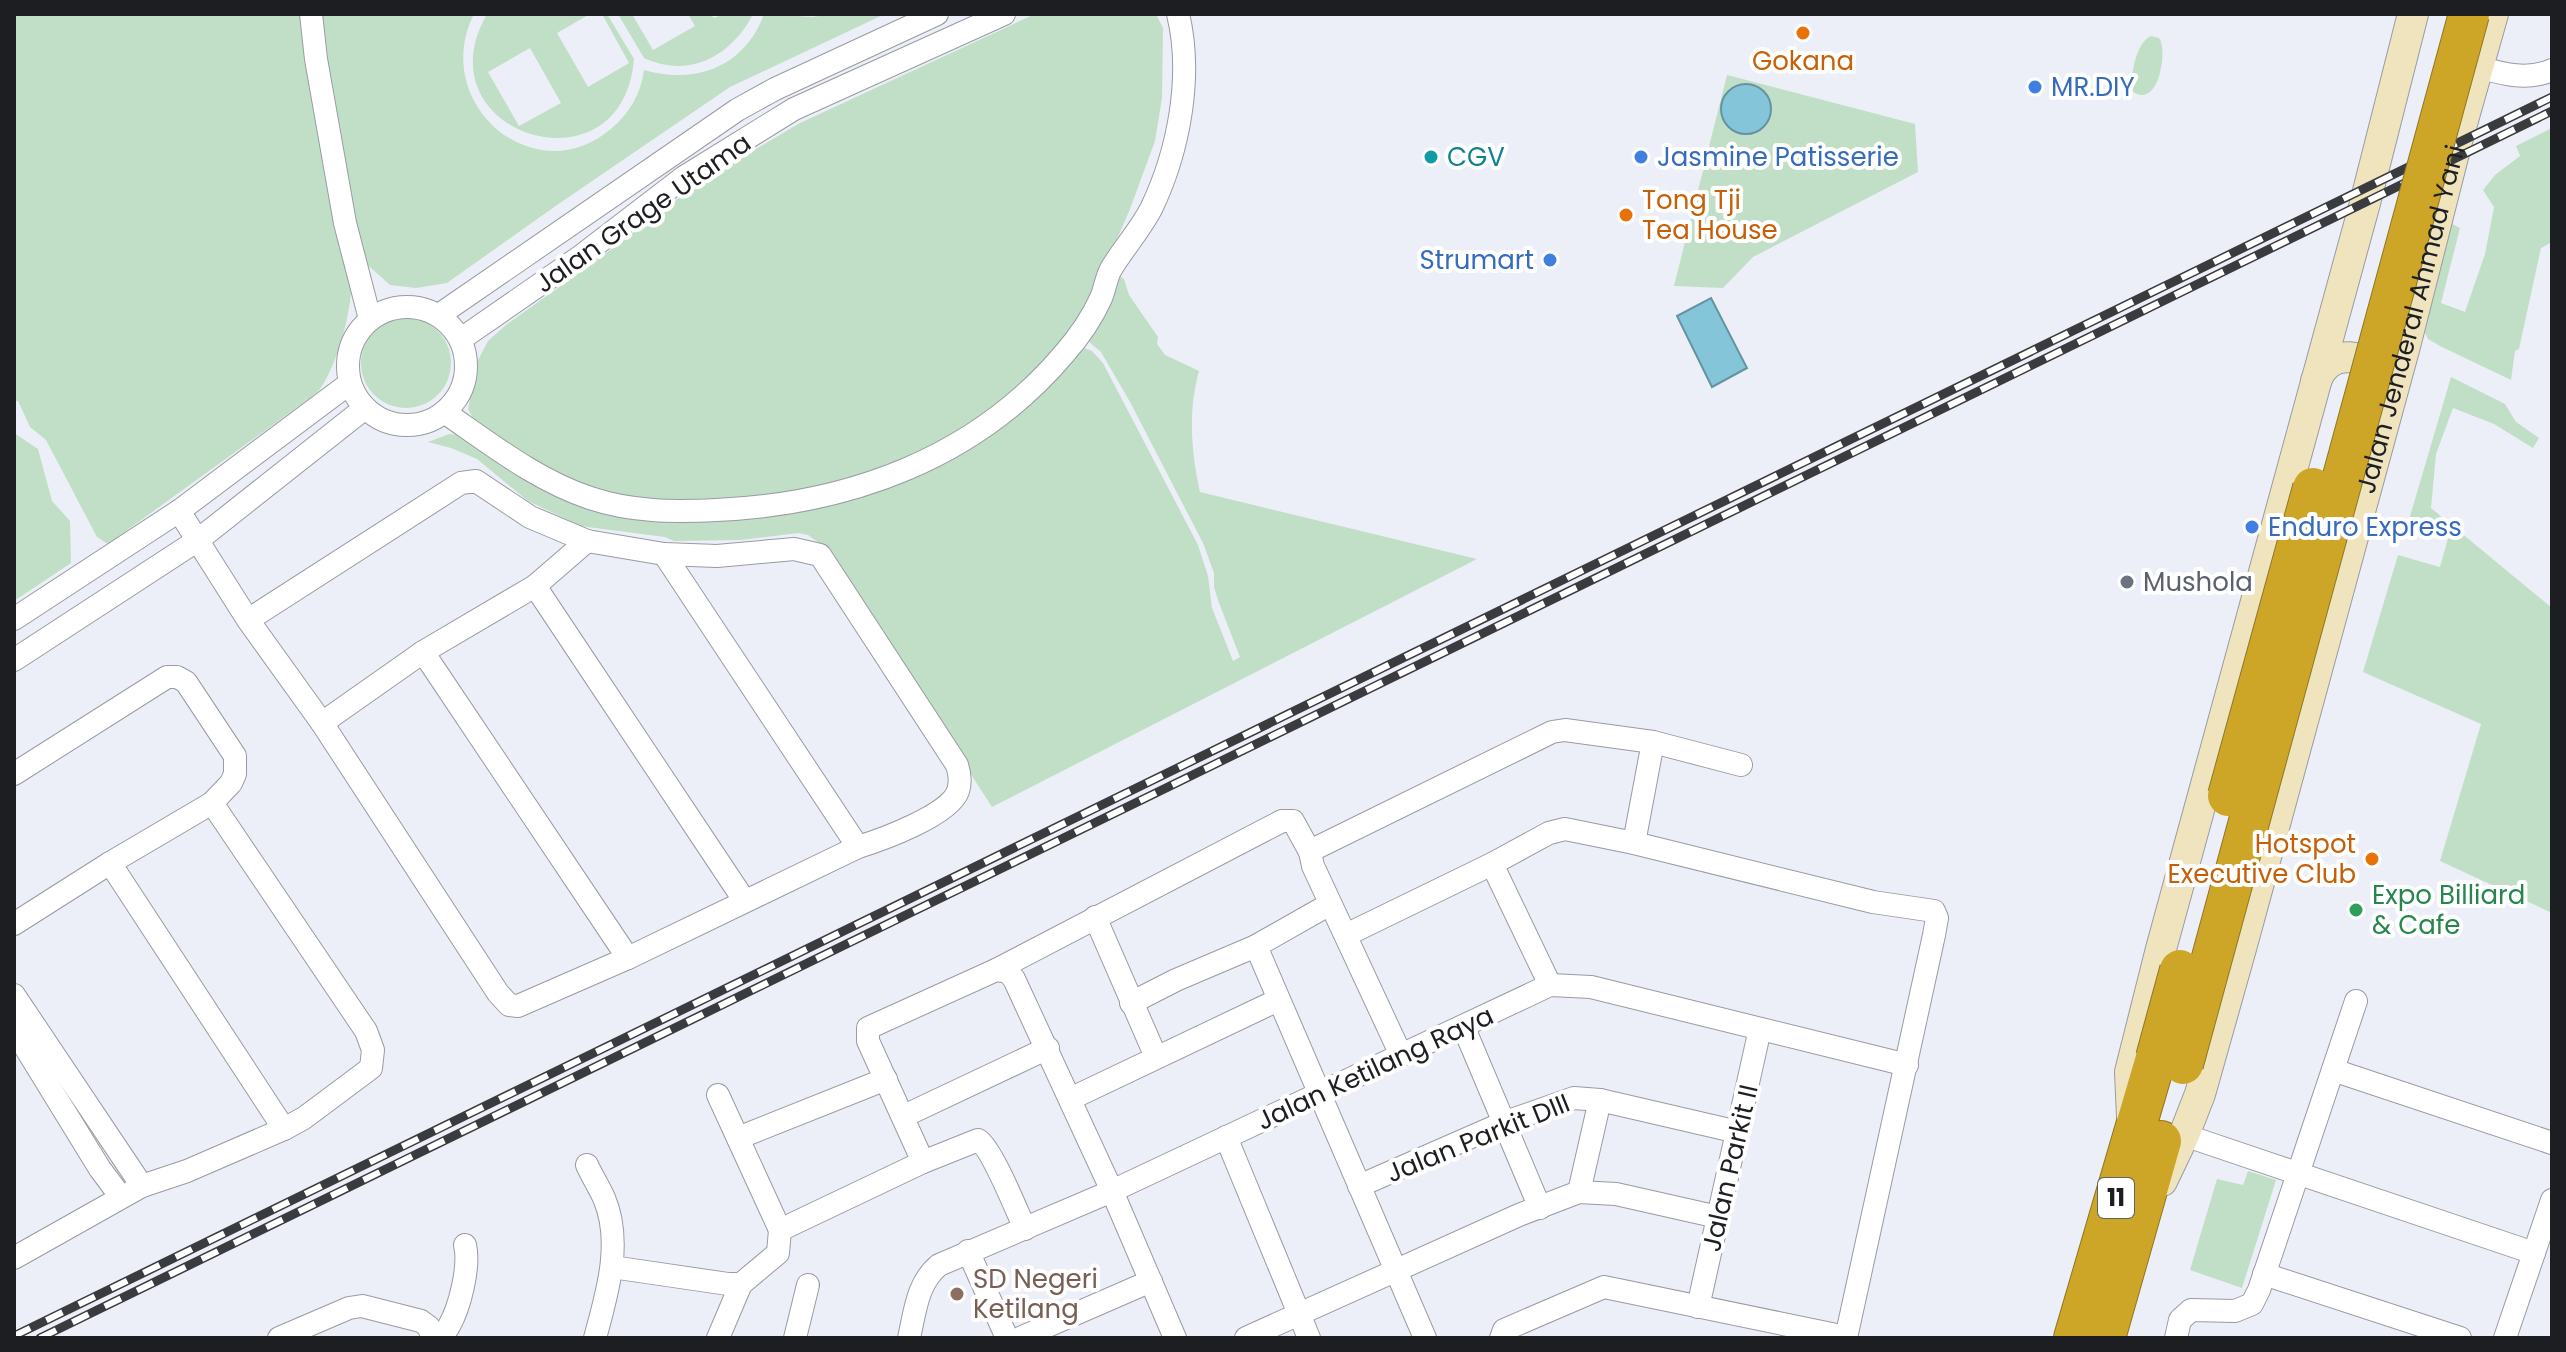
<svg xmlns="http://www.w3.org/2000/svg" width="2566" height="1352" font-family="Poppins,sans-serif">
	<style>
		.green { fill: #c1dfc6; fill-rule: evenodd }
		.water { fill: #85c5d9; stroke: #6693a2; stroke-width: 2 }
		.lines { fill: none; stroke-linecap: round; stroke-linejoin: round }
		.street-casing { stroke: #989ba2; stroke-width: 24 }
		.secondary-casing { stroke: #989ba2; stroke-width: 32 }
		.highway-casing { stroke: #8f7626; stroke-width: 42 }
		.street { stroke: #fff; stroke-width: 22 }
		.secondary { stroke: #f0e4be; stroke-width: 30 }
		.highway { stroke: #cda628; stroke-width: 40 }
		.rail-casing { stroke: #3a3b3f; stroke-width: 9 }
		.rail { stroke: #fff; stroke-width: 6; stroke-dasharray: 18; stroke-linecap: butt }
		.highway-bridge-casing { stroke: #8f7626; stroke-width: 42; stroke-linecap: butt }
		.highway-bridge { stroke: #cda628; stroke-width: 40 }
		.food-dot { fill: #e8710a; stroke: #fff; stroke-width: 3 }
		.shop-dot { fill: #3f7fe0; stroke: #fff; stroke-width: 3 }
		.culture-dot { fill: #0f9aa8; stroke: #fff; stroke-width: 3 }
		.worship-dot { fill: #6b7280; stroke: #fff; stroke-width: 3 }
		.leisure-dot { fill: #2e9e5b; stroke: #fff; stroke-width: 3 }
		.education-dot { fill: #8d6e63; stroke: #fff; stroke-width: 3 }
		.labels { text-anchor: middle; stroke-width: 8; stroke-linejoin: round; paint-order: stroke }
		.shield { fill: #fff; stroke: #616264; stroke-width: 2 }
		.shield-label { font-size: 24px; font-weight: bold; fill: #1d1e21 }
		.food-label { font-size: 26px; fill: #c56008; stroke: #fff }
		.shop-label { font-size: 26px; fill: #366cbe; stroke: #fff; text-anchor: start }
		.culture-label { font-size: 26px; fill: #0d838f; stroke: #fff; text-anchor: start }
		.street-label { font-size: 26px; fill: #1d1e21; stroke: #fff }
		.worship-label { font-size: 26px; fill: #5b616d; stroke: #fff; text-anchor: start }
		.leisure-label { font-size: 26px; fill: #27864d; stroke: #fff; text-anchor: start }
		.education-label { font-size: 26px; fill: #785e54; stroke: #fff; text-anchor: start }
	</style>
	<rect width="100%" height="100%" fill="#eceff7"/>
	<!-- green -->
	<g class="green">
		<path d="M14,14H307L351,292C349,319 337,363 322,386C318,393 310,398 303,403L108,544L97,537L46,440L30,427L18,401H14Z"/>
		<path d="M316,14H474C429,103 535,195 612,128C630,113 641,93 644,70C695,85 745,67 764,14L812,17L834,14H885L730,87L557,205L447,283L416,288L390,285L361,259Z"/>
		<path d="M487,14H590L557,33L588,87L629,63L602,14H607L634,59C623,198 418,135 487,14ZM530,48L561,103L519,126L488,72Z"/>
		<path d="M618,14H632L653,50L695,26L688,14H709L714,18L725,14H753C732,56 689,79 644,58Z"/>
		<path d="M1035,14H1156L1163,28L1162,98L1155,141L1130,209L1078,329L978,429L835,490L671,506L572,489L477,426L468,409L477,362L488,341L506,325L601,257L697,184L800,123Z"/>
		<path d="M2151,36L2159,38C2168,50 2159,109 2133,92C2129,78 2136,42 2151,36Z"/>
		<path d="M1727,75L1915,124L1918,172L1753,257L1723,288L1674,286Z"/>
		<path d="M2552,128V242L2541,248L2519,349L2515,351L2511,380L2440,346L2428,339L2423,329L2447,221L2460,228L2441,303L2465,312L2485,254L2494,207L2483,190L2495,175L2520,156L2516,146Z"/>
		<path d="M1113,272L1124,279L1129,295L1158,337L1157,344L1165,355L1199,371C1188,410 1191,452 1200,492L1477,559L992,807L823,546L808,535L798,533L741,540L674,541L665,537L580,526L528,501L477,459L451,448L428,442L449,434L462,435L601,506L881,490L1082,347L1092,351L1103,363L1198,545L1208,576L1212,608L1233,661L1240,657L1219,603L1214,587V573L1203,543L1130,402L1101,352L1089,342V335Z"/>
		<circle cx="406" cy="363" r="45"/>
		<path d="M2451,377L2505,404L2516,422L2539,438L2533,448L2494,424L2453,408L2436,454L2431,508L2552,608V913L2440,861L2481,724L2363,672L2398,555L2440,567L2449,535L2408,523Z"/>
		<path d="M14,433L38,449L52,501L70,521L71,563L14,601Z"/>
		<path d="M2248,1171L2276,1180L2242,1288L2190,1270L2217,1179L2243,1185Z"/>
	</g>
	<!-- water -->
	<g class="water">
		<circle cx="1746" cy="109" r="25"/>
		<path d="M1711,298L1747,368L1712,387L1677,316Z"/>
	</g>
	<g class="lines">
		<!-- street casing -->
		<g class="street-casing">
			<g id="street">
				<path d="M311,14L316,59L345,223L370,319"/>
				<path d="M2478,67C2503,74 2527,81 2552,70"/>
				<circle cx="407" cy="366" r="59"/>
				<path d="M439,315L737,110L775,89L937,14"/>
				<path d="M461,339L581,256L684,177L794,109L1004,14"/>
				<path d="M444,412C491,444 536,480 590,498C632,512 673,512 716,510C850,504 976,458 1064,354C1079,337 1092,318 1101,298C1105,289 1106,278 1111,269C1123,249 1140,230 1151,209C1179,151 1193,76 1178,14"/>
				<path d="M179,511L248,620L322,723L498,993L509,1005L518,1006L628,958L858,847C881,840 950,815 958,791C961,782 960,774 957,765L820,555L794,549L717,556L664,554L587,541L530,517L476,481L461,483L248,620"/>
				<path d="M664,554L858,847"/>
				<path d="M535,586L744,900"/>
				<path d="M14,619L179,511L350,383"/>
				<path d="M423,652L628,958"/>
				<path d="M14,660L198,540L365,408"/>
				<path d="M322,723L423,652L535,586L587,541"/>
				<path d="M14,774L167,677H177L186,682L235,756V774L231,783L212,803L110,863L14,924"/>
				<path d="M1634,843L1653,742"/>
				<path d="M110,863L284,1129"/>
				<path d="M1492,864L1550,985"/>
				<path d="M1095,917L1156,1057"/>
				<path d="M1346,935L1492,864L1549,833L1565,829L1634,843L1873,902L1934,911L1937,918L1934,935L1846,1338"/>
				<path d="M1256,946L1330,904"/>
				<path d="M996,970L1282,821H1293L1310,852"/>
				<path d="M14,995L142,1186"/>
				<path d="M1131,1003L1176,980L1256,946L1425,1338"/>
				<path d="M1464,1028L1540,1208"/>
				<path d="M14,1029L100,1169L121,1197"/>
				<path d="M1401,1055L1313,866L1310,852L1314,849L1552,732L1565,730L1653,742L1741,765"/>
				<path d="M2333,1070L2552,1143"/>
				<path d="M718,1095L780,1230"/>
				<path d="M1070,1099L1278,1000"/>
				<path d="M904,1116L1048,1048"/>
				<path d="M2184,1135L2534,1253"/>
				<path d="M1226,1137L1309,1338"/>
				<path d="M738,1138L886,1079"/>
				<path d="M923,1162L868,1041V1028L996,970L1008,972L1014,979L1112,1191L1175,1338"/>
				<path d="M587,1165C592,1176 599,1187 604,1198C623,1242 607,1294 595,1338"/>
				<path d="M1359,1186L1503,1123L1574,1098L1600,1100L1738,1132"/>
				<path d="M1579,1192L1600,1100"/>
				<path d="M968,1251L1007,1338"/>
				<path d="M14,1258L142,1186L187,1171L284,1129L304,1118L371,1068L373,1050L366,1031L212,803"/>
				<path d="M612,1267L728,1284H741L778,1253L780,1230L923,1162L978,1140C991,1147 1017,1211 1025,1229"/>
				<path d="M2264,1274L2460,1338"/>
				<path d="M1698,1307L1760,1029"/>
				<path d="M279,1338L349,1308L362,1306L421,1321L429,1327L432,1338"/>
				<path d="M434,1338C440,1335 446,1333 449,1326C460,1307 470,1266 465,1245"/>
				<path d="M718,1338L741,1284"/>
				<path d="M795,1338L808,1285"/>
				<path d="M909,1338C915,1312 917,1283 939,1265L1112,1191L1550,985L1591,987L1907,1065"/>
				<path d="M1020,1338L1151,1281"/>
				<path d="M1246,1338L1519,1215L1579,1192L1616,1194L1718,1217"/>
				<path d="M1501,1338L1504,1330L1604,1287L1846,1337"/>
				<path d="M2176,1338L2180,1320L2191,1310L2235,1311L2252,1304L2259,1290L2356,1001"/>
				<path d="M2505,1338L2552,1200"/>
			</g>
		</g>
		<!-- secondary casing -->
		<g class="secondary-casing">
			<g id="secondary">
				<path d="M2316,381C2329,345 2370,354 2388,380"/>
				<path d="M2132,1117L2130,1072L2161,949L2365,203L2413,14"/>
				<path id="s1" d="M2162,1181L2184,1135L2200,1094L2242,945L2405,346L2456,145L2493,14"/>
			</g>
		</g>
		<!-- highway casing -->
		<g class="highway-casing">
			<g id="highway">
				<path d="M2074,1338L2156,1058"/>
				<path d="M2105,1338L2161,1141"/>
			</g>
		</g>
		<!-- street -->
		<use href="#street" class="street"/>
		<!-- secondary -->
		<use href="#secondary" class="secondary"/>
		<!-- highway -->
		<use href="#highway" class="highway"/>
		<!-- rail casing -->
		<g class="rail-casing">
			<g id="rail">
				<path d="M14,1336L2552,97"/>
				<path d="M40,1338L2552,111"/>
			</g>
		</g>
		<!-- rail -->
		<use href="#rail" class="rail"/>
		<!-- highway-bridge casing -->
		<g class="highway-bridge-casing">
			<g id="highway-bridge">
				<path d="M2228,796L2313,488"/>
				<path d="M2156,1058L2180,970"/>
				<path d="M2183,1064L2469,14"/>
			</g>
		</g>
		<!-- highway-bridge -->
		<use href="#highway-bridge" class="highway-bridge"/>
	</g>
	<!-- markers -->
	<g class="food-dot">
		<circle cx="1803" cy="33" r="8"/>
		<circle cx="1626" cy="215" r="8"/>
		<circle cx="2372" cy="859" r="8"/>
	</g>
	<g class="shop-dot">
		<circle cx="2035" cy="87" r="8"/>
		<circle cx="1641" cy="157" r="8"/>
		<circle cx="1550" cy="260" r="8"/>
		<circle cx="2252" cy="527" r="8"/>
	</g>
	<circle class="culture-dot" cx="1431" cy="157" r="8"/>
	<circle class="worship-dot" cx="2127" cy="582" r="8"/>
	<circle class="leisure-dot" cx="2356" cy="910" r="8"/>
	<circle class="education-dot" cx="957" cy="1294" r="8"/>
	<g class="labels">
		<!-- shield labels -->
		<rect class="shield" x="2098" y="1178" width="36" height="40" rx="6"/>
		<g class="shield-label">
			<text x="2116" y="1206">11</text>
		</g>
		<!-- food labels -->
		<g class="food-label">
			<text x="1803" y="70">Gokana</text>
			<text x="1642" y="209" text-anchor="start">Tong Tji<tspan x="1642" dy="30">Tea House</tspan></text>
			<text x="2356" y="853" text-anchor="end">Hotspot<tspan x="2356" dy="30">Executive Club</tspan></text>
		</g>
		<!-- shop labels -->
		<g class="shop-label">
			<text x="2051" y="96">MR.DIY</text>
			<text x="1657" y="166">Jasmine Patisserie</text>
			<text x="1534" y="269" text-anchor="end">Strumart</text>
			<text x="2268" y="536">Enduro Express</text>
		</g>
		<!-- culture labels -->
		<g class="culture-label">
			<text x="1447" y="166">CGV</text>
		</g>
		<!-- street labels -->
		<g class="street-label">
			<text transform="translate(643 213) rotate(-35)" y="9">Jalan Grage Utama</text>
			<text dy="9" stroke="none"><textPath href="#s1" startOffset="898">Jalan Jenderal Ahmad Yani</textPath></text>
			<text transform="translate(1375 1068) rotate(-25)" y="9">Jalan Ketilang Raya</text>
			<text transform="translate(1478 1138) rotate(-22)" y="9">Jalan Parkit DIII</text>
			<text transform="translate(1730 1168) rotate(-77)" y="9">Jalan Parkit II</text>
		</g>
		<!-- worship labels -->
		<g class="worship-label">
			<text x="2143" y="591">Mushola</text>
		</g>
		<!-- leisure labels -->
		<g class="leisure-label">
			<text x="2372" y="904">Expo Billiard<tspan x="2372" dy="30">&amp; Cafe</tspan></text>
		</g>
		<!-- education labels -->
		<g class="education-label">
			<text x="973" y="1288">SD Negeri<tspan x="973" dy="30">Ketilang</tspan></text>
		</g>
	</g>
	<!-- border -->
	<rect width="2566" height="1352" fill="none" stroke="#1d1e21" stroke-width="32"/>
</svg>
